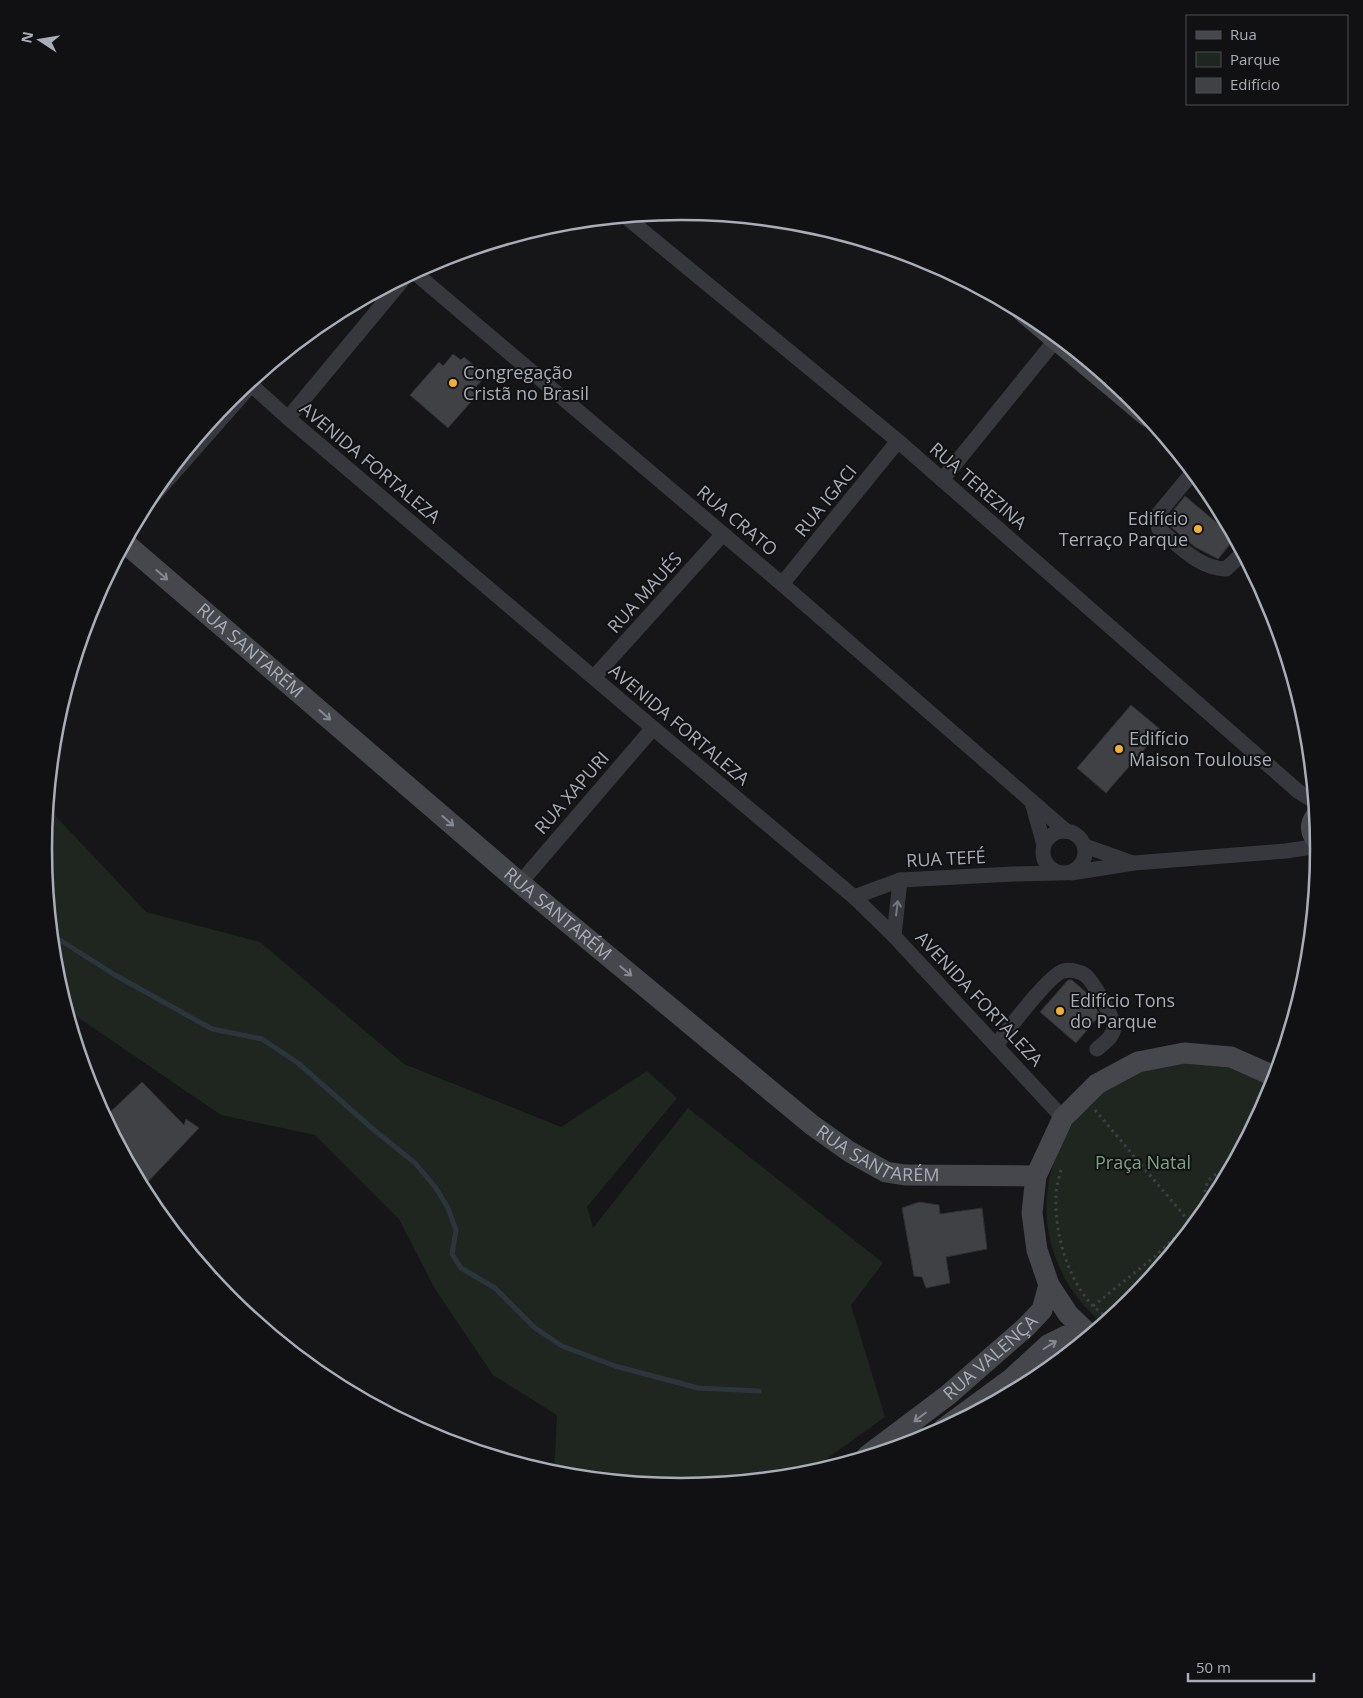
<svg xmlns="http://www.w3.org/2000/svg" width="1363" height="1698" font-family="'Open Sans',sans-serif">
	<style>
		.green { fill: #1e261f }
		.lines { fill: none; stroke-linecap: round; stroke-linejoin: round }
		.stream { stroke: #2c353c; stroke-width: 5 }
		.building { fill: #404145; stroke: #303034 }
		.path { stroke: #3d3f44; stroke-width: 3; stroke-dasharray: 2.5 4; stroke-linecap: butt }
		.street { stroke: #37383d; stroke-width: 15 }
		.secondary { stroke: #45474d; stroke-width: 21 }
		.oneway { stroke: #858993 }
		.oneway2 { stroke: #757881 }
		.poi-dot { fill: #f2b134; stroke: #111113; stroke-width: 2 }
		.labels { text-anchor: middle; stroke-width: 4; stroke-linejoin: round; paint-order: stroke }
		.poi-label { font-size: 18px; fill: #a8adb8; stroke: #111113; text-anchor: start }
		.street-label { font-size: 18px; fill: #a8adb8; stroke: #111113 }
		.park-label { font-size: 18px; fill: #7fa381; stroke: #111113 }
		.rim { fill: none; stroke: #a8adb8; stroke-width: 2.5 }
	</style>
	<rect width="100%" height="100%" fill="#161618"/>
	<!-- green -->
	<g class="green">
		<path d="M48,808L146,912L260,942L404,1064L561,1127L647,1071L677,1098L587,1207L593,1228L688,1108L883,1263L851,1305L885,1417L804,1475L681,1487L554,1474L557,1415L493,1375L435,1289L399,1219L315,1135L221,1115L67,1010L56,973L44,849Z"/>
		<path d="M1177,1060L1214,1061L1273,1085L1271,1093L1212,1204L1132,1300L1103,1324C1043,1274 1028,1193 1071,1127C1081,1111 1094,1095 1110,1086C1132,1072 1153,1066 1177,1060Z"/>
	</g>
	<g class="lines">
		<!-- stream -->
		<path class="stream" d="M52,935L115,975L212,1029L262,1039L298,1063L374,1130L415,1163L436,1188L448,1208L456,1230L452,1254L461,1268L495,1288L535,1328L562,1346L615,1366L698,1388L759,1391"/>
	</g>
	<!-- building -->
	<g class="building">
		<path d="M453,354L461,360L464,357L478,369L475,373L483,379L472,391L477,395L448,428L410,395L439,362L443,366Z"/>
		<path d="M1185,496L1235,538L1218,559L1195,547L1167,524L1168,517Z"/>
		<path d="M1131,705L1161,730L1106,793L1077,768Z"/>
		<path d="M1068,980H1072L1088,994L1100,1015L1076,1043L1040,1012Z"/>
		<path d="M142,1082L184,1125L186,1119L199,1128L143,1187L105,1117Z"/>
		<path d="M919,1202L939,1205L940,1214L982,1208L987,1249L946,1257L950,1283L926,1288L922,1277L914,1276L902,1208Z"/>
	</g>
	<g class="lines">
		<!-- path -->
		<g class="path">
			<path d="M1095,1110L1193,1226"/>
			<path d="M1061,1170C1059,1178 1056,1187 1056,1196C1054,1232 1068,1281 1094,1307C1099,1311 1104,1315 1109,1319"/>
			<path d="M1207,1205C1201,1189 1209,1170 1228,1173"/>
			<path d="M1093,1306L1153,1258L1202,1212L1207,1205"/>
		</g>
		<!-- street -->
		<g class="street">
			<path d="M626,217L898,441L1299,792L1315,802"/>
			<path d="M414,272L782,584L1066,831"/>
			<path d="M249,383L288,418L653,728L854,897L894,936L1063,1118"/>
			<path d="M288,418L406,276"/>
			<path d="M1193,472L1159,513L1157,522L1159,529C1179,545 1199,569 1226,569L1243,553"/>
			<path d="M942,480L1058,337"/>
			<path d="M148,502L251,385"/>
			<path d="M782,584L898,441"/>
			<path d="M594,677L723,534"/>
			<path d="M1032,802L1044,845"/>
			<circle cx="1064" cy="852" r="21"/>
			<path d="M1085,846L1130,862"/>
			<path d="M1071,873L1134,863L1286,851L1319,846"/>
			<path d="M520,883L653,728"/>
			<path d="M854,897L900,880L1013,874L1058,873"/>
			<path d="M894,936L900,880"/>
			<path d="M996,1045C1008,1030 1048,976 1063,971C1070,969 1079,971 1085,975C1092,980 1116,1021 1114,1028C1113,1037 1104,1043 1097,1049"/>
		</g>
		<!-- secondary -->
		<g class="secondary">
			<path d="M1022,311L1148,417"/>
			<path id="s1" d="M125,543L520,883L812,1125L850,1152L886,1172L905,1175L1036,1176"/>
			<path d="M1316,816C1309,825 1310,834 1319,842"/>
			<path d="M1090,1335L1068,1314L1049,1285L1037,1250L1032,1213L1036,1176L1063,1118L1097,1084L1138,1062L1184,1053L1231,1057L1276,1077"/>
			<path d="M943,1429L1011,1379L1048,1345L1066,1336L1086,1338"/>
			<path id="s2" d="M867,1456L948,1395L1027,1326L1042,1310L1049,1285"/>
		</g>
	</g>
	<!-- one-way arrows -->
	<defs><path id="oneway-shaft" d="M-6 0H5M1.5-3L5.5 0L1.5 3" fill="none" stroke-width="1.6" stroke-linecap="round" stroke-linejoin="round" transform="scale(1.25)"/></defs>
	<g class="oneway">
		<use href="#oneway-shaft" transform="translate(162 575) rotate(41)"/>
		<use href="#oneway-shaft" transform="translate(325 715) rotate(41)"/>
		<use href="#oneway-shaft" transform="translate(448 821) rotate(41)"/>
		<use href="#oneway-shaft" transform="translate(626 971) rotate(40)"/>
		<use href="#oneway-shaft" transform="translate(1050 1345) rotate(-32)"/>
		<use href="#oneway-shaft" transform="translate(920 1417) rotate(143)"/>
	</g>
	<use class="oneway2" href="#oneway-shaft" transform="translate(897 908) rotate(-83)"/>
	<!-- markers -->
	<g class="poi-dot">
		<circle cx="453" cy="383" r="5"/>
		<circle cx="1198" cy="529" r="5"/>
		<circle cx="1119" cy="749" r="5"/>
		<circle cx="1060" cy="1011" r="5"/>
	</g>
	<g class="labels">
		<!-- poi labels -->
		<g class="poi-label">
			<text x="463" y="379">Congregação<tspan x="463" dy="21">Cristã no Brasil</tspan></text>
			<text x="1188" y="525" text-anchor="end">Edifício<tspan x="1188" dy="21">Terraço Parque</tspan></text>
			<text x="1129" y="745">Edifício<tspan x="1129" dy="21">Maison Toulouse</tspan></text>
			<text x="1070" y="1007">Edifício Tons<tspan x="1070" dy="21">do Parque</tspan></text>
		</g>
		<!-- street labels -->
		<g class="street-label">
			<text transform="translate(370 463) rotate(40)" y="6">AVENIDA FORTALEZA</text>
			<text transform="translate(978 486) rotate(41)" y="6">RUA TEREZINA</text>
			<text transform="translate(826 501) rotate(-51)" y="6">RUA IGACI</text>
			<text transform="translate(737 521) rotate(40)" y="6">RUA CRATO</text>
			<text transform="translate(645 593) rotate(-48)" y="6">RUA MAUÉS</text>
			<text dy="6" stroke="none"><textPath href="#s1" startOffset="165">RUA SANTARÉM</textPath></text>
			<text transform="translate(679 725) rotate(40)" y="6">AVENIDA FORTALEZA</text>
			<text transform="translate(572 793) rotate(-49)" y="6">RUA XAPURI</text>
			<text transform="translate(946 859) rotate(-3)" y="6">RUA TEFÉ</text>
			<text dy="6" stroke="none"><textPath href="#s1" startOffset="570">RUA SANTARÉM</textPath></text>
			<text transform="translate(979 999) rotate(47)" y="6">AVENIDA FORTALEZA</text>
			<text dy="6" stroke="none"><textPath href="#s1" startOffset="975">RUA SANTARÉM</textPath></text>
			<text dy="6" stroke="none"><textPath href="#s2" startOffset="158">RUA VALENÇA</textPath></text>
		</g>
		<!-- park labels -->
		<g class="park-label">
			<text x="1143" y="1169">Praça Natal</text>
		</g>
	</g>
	<!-- crop -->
	<path d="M0 0H1363V1698H0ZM52 849a629 629 0 1 1 1258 0a629 629 0 1 1-1258 0Z" fill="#111113" fill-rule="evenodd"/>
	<path class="rim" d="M52 849a629 629 0 1 1 1258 0a629 629 0 1 1-1258 0Z"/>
	<!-- legend -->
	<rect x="1186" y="15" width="162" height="90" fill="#111113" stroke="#4d4f55"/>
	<rect x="1196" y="31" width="25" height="8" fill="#45474d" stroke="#4d4f55"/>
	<text x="1230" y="40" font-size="15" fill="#a8adb8">Rua</text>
	<rect x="1196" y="52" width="25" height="15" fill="#1e261f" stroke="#4d4f55"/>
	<text x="1230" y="65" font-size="15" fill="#a8adb8">Parque</text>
	<rect x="1196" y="78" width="25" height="15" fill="#404145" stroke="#4d4f55"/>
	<text x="1230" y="90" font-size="15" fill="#a8adb8">Edifício</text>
	<!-- north arrow -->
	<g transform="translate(40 40) rotate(282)" stroke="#111113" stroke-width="4" paint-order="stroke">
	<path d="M0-4L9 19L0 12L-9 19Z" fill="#a8adb8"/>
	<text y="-8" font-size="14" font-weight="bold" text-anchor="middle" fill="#a8adb8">N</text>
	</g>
	<!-- scale -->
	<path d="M1188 1673v8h126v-8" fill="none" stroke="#a8adb8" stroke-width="2.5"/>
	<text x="1196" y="1673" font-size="15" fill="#a8adb8" stroke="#111113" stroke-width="4" paint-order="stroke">50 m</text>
</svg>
